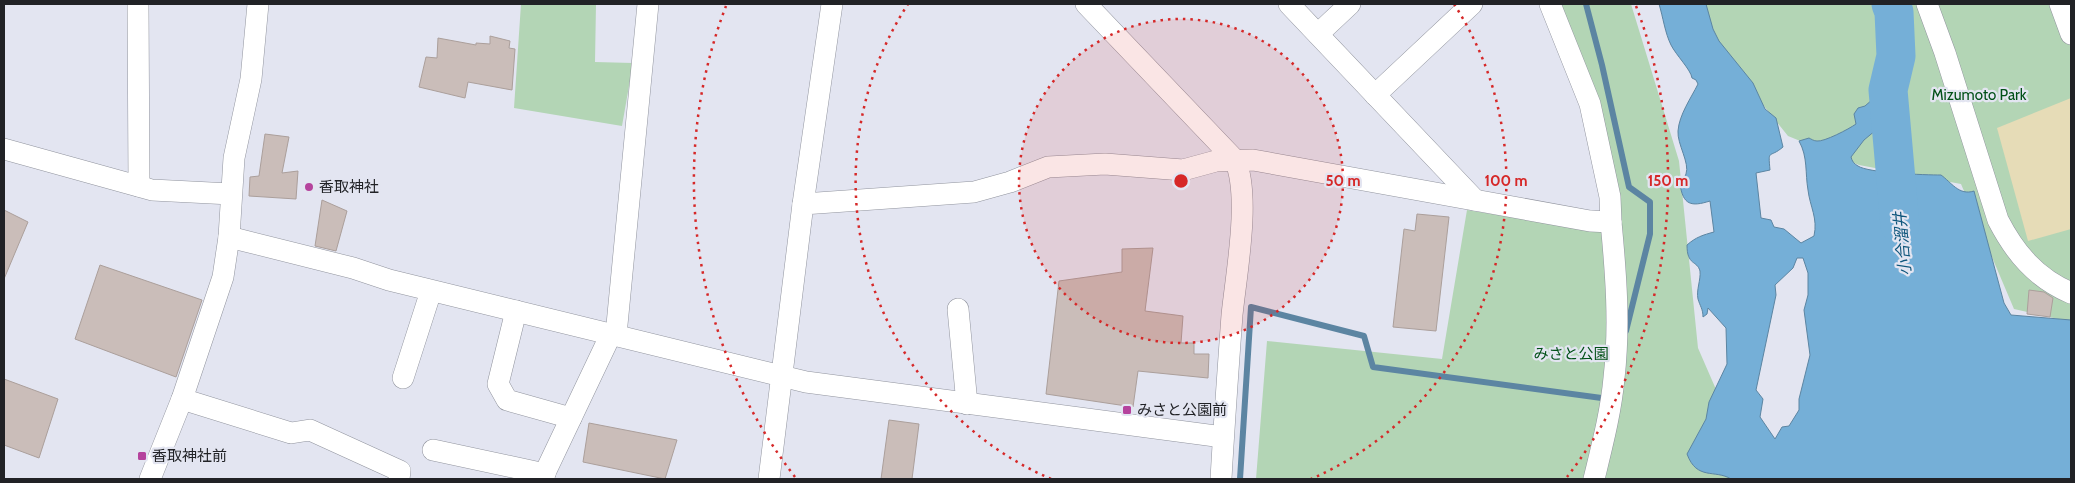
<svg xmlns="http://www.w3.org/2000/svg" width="2075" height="483" font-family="Cabin,'Noto Sans JP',sans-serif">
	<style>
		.green { fill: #b3d5b5 }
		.sand { fill: #e6dcb7 }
		.water { fill: #75afd7; stroke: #5c85a2; fill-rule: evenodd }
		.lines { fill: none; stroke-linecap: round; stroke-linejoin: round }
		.stream { stroke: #5c85a2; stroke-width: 6 }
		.river { stroke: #75afd7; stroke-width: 39 }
		.building { fill: #cabdb9; stroke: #ab9f9b }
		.minor-casing { stroke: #91949e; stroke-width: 22 }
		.minor { stroke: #fff; stroke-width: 21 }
		.ring { fill: none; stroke: #d62828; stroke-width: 2.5; stroke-dasharray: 2.5 5 }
		.poi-dot { fill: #b5439d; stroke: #e3e5f1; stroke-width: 2 }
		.labels { text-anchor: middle; stroke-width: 4.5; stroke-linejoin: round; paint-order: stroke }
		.park-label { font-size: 15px; fill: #005017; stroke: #e3e5f1 }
		.poi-label { font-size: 15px; fill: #212226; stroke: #e3e5f1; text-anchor: start }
		.water-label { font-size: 16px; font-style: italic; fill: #0f567c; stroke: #e3e5f1 }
		.centre { fill: #d62828; stroke: #e3e5f1; stroke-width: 2.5 }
		.ring-label { font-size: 15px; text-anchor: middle; font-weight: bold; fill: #d62828; stroke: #e3e5f1; stroke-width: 4.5; stroke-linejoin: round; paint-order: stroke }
	</style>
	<rect width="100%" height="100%" fill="#e3e5f1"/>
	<!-- green -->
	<g class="green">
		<path d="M521,4H596L595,62L633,63L622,126L514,108Z"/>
		<path d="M1556,4H1631L1679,161L1698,348L1755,479H1256L1267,341L1442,359L1467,210L1609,233L1585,105Z"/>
		<path d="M1682,4H2071V322L2014,309L1961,184L1859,165L1788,136Z"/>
	</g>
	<!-- sand -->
	<path class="sand" d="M2071,98V229L2028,241L1997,128Z"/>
	<!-- water -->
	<path class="water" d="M1659,4H1706L1713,29L1719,41L1753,83L1765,109L1776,118L1783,147C1769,159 1768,148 1770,170L1756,173L1761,218L1771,220L1774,227L1784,229L1801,243L1814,236C1818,218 1810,207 1808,190C1805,173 1808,157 1799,141L1809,138C1811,139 1814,141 1817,141C1824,142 1849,129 1856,124L1854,114L1858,108L1865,106L1873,99L1872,94L1880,88L1890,98L1887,118L1882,125L1864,140L1851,157C1852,161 1854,164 1858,166C1868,173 1925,175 1941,175C1951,182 1959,196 1974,191L2004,303L2011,315L2071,320V479H1731C1715,469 1697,481 1687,454L1706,419L1709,402L1727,364L1726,328L1708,308L1707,314L1703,317C1703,309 1700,306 1698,299C1696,290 1701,280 1700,271C1697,260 1687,266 1687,245C1696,237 1703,235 1714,232L1710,201C1691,207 1683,205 1680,184C1682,181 1685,177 1686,174C1690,163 1677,144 1678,131C1679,115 1691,98 1698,84L1696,80L1692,78C1691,70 1676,55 1671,45C1665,33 1663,17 1659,4ZM1797,258H1803L1808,273V295L1804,310L1810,355L1799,399V410L1789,426L1782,427L1775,439L1760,417L1763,399L1756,390L1776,295L1775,285L1793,268Z"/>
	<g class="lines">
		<!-- stream -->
		<g class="stream">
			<path d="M1586,4L1602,65L1629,187L1650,202V234L1626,331"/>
			<path d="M1240,479L1251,307L1364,336L1373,367L1609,399"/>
		</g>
		<!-- river -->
		<path class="river" d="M1891,4L1894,12L1896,56L1888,90L1900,225"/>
	</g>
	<!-- building -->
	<g class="building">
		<path d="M490,36L510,41L509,48L515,49L512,90L468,82L465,98L419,87L426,57L437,58L438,38L476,45V43L490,44Z"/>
		<path d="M265,134L289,137L282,173L298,171L296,199L249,196L250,177L259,176Z"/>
		<path d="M322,200L347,211L336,251L315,246Z"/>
		<path d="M4,210L28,222L4,279Z"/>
		<path d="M1417,214L1449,217L1436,331L1393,327L1404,229L1415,231Z"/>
		<path d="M1153,248L1145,311L1183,316L1181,343H1194V354H1209L1208,378L1138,371L1133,407L1046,394L1059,281L1122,272V249Z"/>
		<path d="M100,265L202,300L176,377L75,339Z"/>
		<path d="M2029,290L2044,292L2053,298L2050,317L2027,314Z"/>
		<path d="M4,379L58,399L39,458L4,445Z"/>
		<path d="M889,420L919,424L912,479H881Z"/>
		<path d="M589,423L677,440L665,479L583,462Z"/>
	</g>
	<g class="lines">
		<!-- minor casing -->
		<g class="minor-casing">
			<g id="minor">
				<path d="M138,4L139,186"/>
				<path d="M1086,4L1235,160C1251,196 1236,275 1232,315C1228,370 1224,425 1221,479"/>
				<path d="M1289,4L1475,200"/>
				<path d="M1927,4L1945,53L1998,220C2015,253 2036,278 2071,293"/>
				<path d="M2060,4L2071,34"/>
				<path d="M1318,34L1350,4"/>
				<path d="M1375,95L1472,4"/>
				<path d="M4,149L152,190L231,194"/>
				<path d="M803,204L832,4"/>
				<path d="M229,237L353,268L389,280L806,382L1223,437"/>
				<path d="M958,309L967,404"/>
				<path d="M516,311L498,384L507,400L571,418"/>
				<path d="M616,335L648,4"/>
				<path d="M403,378L431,291"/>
				<path d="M182,399L291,433L310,430L400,471L399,479"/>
				<path d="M433,450L545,474"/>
				<path d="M150,479L182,399L223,277L229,237L234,158L251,79L258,4"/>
				<path d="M542,479L611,334"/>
				<path d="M769,479L803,204L974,192L1010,182L1048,167L1105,164L1183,170L1216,161L1253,160L1590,221L1611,222L1610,197L1590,104L1550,4"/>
				<path d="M1594,479C1602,446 1611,412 1614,378C1620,326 1616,274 1611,222"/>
			</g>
		</g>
		<!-- minor -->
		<use href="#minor" class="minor"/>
	</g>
	<!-- distance rings -->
	<circle cx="1181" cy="181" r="162" fill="#d62828" fill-opacity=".12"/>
	<g class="ring">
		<circle cx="1181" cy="181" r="162"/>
		<path d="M1051 479A325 325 0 0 1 908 4M1454 4A325 325 0 0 1 1311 479"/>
		<path d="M795 477A487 487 0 0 1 726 6M1636 6A487 487 0 0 1 1567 477"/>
	</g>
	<!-- markers -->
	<g class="poi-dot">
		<circle cx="309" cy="187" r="5"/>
		<rect x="1122" y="405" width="10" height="10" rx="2.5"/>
		<rect x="137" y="451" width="10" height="10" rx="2.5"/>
	</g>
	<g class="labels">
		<!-- park labels -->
		<g class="park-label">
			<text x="1979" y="100">Mizumoto Park</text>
			<text x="1571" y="359">みさと公園</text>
		</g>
		<!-- poi labels -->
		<g class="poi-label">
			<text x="319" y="192">香取神社</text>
			<text x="1137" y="415">みさと公園前</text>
			<text x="152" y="461">香取神社前</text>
		</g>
		<!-- water labels -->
		<g class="water-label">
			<text transform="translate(1902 244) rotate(-95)" y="6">小合溜井</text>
		</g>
	</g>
	<circle cx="1181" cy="181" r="8" class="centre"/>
	<g class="ring-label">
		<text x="1343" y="186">50 m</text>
		<text x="1506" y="186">100 m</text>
		<text x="1668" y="186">150 m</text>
	</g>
	<!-- border -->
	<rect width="2075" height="483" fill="none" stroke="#212226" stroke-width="10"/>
</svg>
